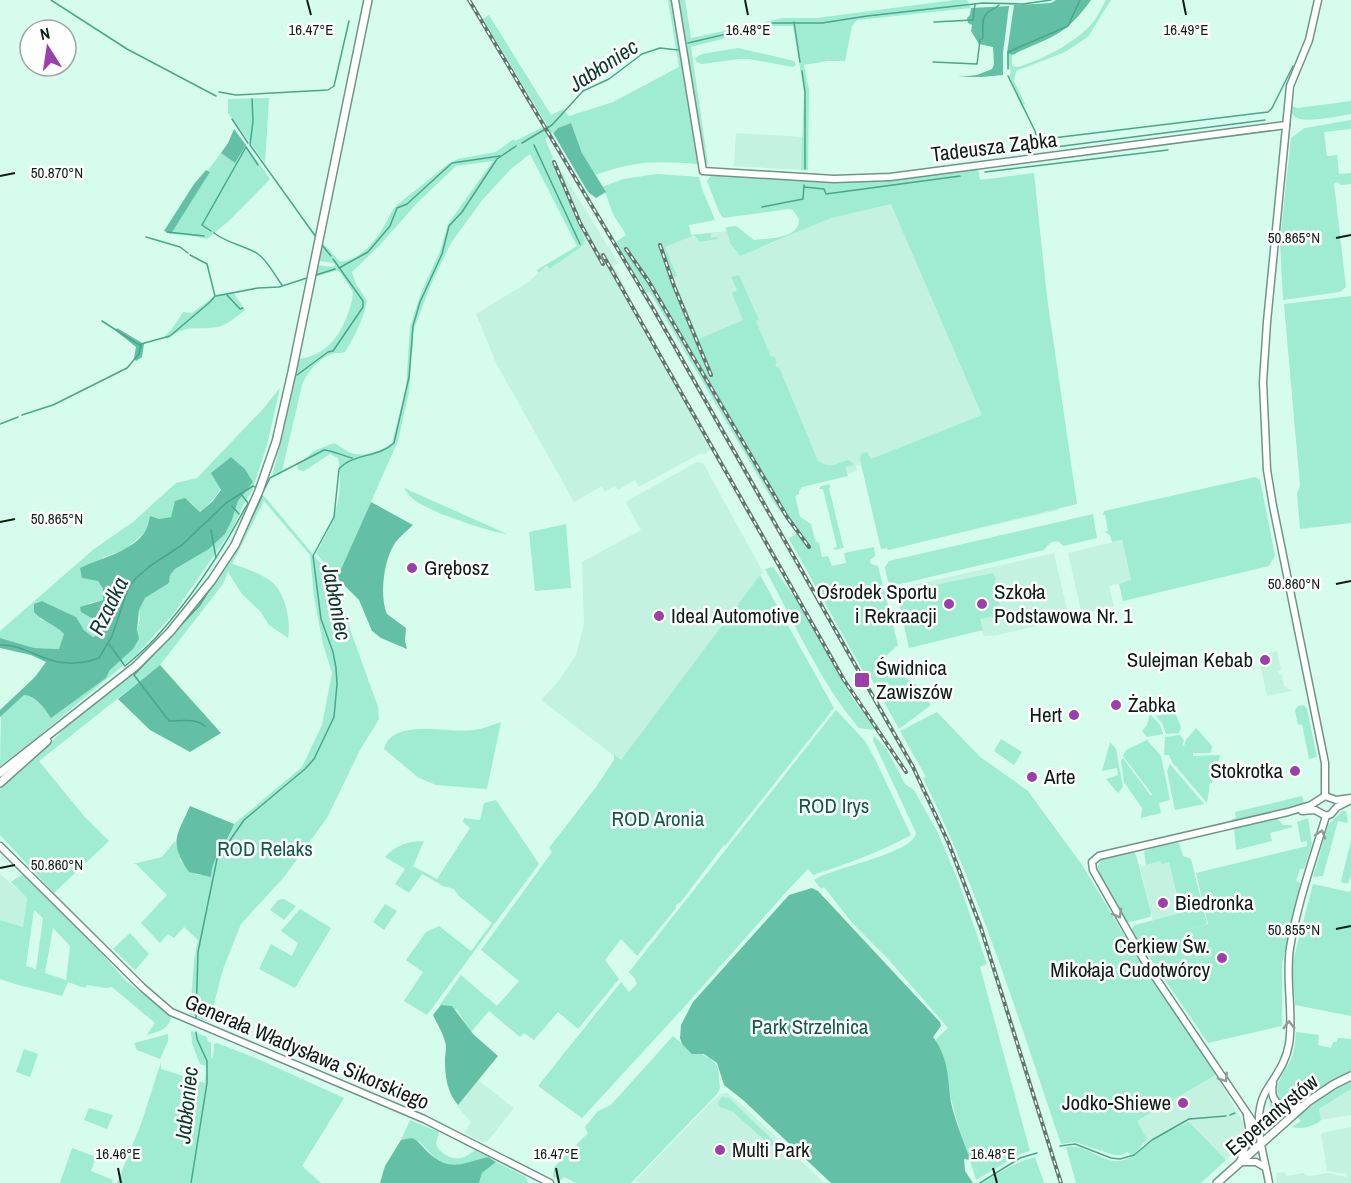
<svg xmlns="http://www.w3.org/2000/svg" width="1351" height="1183" font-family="'Archivo Narrow',sans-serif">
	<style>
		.built { fill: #c3f2e1 }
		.green { fill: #9fecd2; fill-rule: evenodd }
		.forest { fill: #64c0a4 }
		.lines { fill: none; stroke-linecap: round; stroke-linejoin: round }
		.stream { stroke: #48a68b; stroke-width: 1.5 }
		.secondary-casing { stroke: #719488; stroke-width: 9 }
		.primary-casing { stroke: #719488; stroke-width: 10 }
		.secondary { stroke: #fff; stroke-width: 6 }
		.primary { stroke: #fff; stroke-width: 7 }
		.rail-casing { stroke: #5f776e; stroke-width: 4 }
		.rail { stroke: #fff; stroke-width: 1.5; stroke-dasharray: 4.5; stroke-linecap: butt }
		.oneway { stroke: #939997 }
		.ticks { fill: none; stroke: #0f1d18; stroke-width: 2 }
		.poi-dot { fill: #9b40ab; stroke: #fff; stroke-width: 2 }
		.labels { text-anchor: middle; stroke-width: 5; stroke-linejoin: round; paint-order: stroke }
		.street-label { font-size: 21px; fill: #0f1d18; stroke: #fff }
		.poi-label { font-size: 21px; fill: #0f1d18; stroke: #fff; text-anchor: start }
		.park-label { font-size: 21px; fill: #105c49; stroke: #fff }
		.water-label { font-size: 22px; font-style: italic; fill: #0f3a2e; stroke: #fff }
		.ticks-label { font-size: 15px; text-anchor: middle; fill: #0f1d18; stroke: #fff; stroke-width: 5; stroke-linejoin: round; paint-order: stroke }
	</style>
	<rect width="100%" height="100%" fill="#d6fcee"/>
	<!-- built -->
	<g class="built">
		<path d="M736,133L803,137L801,170L734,166Z"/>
		<path d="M553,157L618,263L614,266L626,289L621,292L711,450L703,455L701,453L639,487L635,480L618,490L615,486L605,492L602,486L574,502L497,365L476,314L527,283L545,267L548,269L583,246L550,158Z"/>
		<path d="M927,195L1059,510L888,550L887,548L881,549L861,465L856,466L857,471L793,485L800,517L811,524L822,558L789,539L797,533L774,503L650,292L647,293L616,242L626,236L691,235L725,231V228L736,226L738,230L761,248L807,228L804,207Z"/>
		<path d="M697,462L703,463L763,572L621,761L541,700L557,683L576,655L584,623L582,562L641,530L626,503L627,501Z"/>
		<path d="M1122,540L1131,581L1109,586L1114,606L1089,612L1081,611L1068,553Z"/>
		<path d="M1054,553L1068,614L1064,619L998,635L984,636L982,630L909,648L896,589Z"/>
		<path d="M1277,651L1281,670L1278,671L1279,675H1282L1284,686L1292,691L1267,696L1258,656Z"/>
		<path d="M1161,860L1169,862L1181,914L1153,921L1140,867Z"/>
		<path d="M0,874L27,898L23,927L0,920Z"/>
		<path d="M1216,1074L1244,1124L1242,1144L1226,1160L1189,1122L1148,1145L1145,1143L1147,1139L1137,1121Z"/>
		<path d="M478,1080L514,1108L488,1141L482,1142L464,1133L471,1122L457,1106Z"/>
		<path d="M1351,1089V1115L1321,1120L1319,1109Z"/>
		<path d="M728,1093L753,1115L824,1183H638L635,1181L712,1101L720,1094Z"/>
		<path d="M1351,1127V1183H1277L1276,1173L1285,1172L1286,1176L1303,1173L1309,1176L1328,1173L1347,1177L1348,1174L1327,1171L1321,1133Z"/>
	</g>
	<!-- green -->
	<g class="green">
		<path d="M668,0H685L691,38L783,18H817L954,0H967L971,8L857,20L852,26L845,61H827L804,65L809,90L808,170H801L804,92L793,26H773L691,47L708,164L706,163L684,39L699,164C658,161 635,160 595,175L582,153L571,123L558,128L545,139L553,157L551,159L585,240L583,246L549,269L546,266L539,273L537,270L577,246L530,154L511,169L483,199L451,243L431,284L414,329L409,392L398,441L337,578L316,553C335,520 344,497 338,458L330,454L304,471L298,470L297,465L314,451L334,443C340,446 348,453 355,454C368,456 383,450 392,443L406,388L410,327L421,293L440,251L448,224L493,161L456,166L418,202L380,245L352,272L355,282L367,301C363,320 355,336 345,352C342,353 339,353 336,353C321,355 307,372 302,385L282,471L272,476L283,434L298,359C327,356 341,335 349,310C351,304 354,297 352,291C349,284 343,278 339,271H335L315,277L317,265L333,267L335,265L334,263L319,261L318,259L321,241L340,262C359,260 375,243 384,226C389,218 390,212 397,205L448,164L458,159L496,152L514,139L515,141L547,125L483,19L489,15L551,115L563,109L569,116L613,102L679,67Z"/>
		<path d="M1106,0H1111L1088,37L1065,52L1016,71L1014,81L1025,104L1021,105L1009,77L1011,72L1007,62V53L1012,55V66L1017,67C1041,61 1079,41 1094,21C1099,14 1102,7 1106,0Z"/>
		<path d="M738,48L794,61L796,65L793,67L749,59H739L702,64L696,62L695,58L702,54Z"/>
		<path d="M269,98L265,163L228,113V99Z"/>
		<path d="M1351,101V114C1339,116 1307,123 1297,118C1292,116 1291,112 1291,106L1298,108Z"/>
		<path d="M1351,120V129L1324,132L1327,156L1337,155L1339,174L1351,173V184L1341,185L1337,182L1334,183L1346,287L1340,292L1283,300L1280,241L1291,138L1305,128Z"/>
		<path d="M246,145L270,179L231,219L207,239L194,236L171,234L210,172L208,170L221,153L235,163Z"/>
		<path d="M978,168L980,180L1034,173L1047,297L1077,504L888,550L887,548L881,549L860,459L861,454L867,452L871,459L982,415L891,204L831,218L740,256L730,243L726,227L736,226L754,240C769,238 800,239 799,219L793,210L789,209L723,218L719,212L707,181L711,175L715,174L832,182L856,181Z"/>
		<path d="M657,174L699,177L702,189L715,220L689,225L691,235L711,233V238L717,237V239L700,242L694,235L665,247L677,276L673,278L699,339L743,320L732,293L737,290L731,277L739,275L759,320L756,321L771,357L774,356L777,363L775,365L777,368L779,367L818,461C829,469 836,464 848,460L853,463V465L845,467L848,476L802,487L799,491V494L795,496L800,517L811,524L815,541L819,543L822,557L828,556L832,566L846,563L844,553L874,547L875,556L870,560L871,564L878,566L898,645L887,655L884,665L917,685L931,705L899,729L871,678H867L789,539L797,533L774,503L650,292L647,293L616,242L626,235C623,228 619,225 616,219C609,209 609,197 602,187L623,179Z"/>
		<path d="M233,292L245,310C237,316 228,325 217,327C195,331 188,323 167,339L164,337L172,329L183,312L192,313L216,295Z"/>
		<path d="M1351,296V523L1300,529L1297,493L1300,486L1284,304Z"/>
		<path d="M280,388L267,445L252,491L243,505L233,528L174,613L137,654L35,739L0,766L1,715L24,695C37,696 43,709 51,717L106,678L110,670L133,649L140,619L139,610L145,598L169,583L170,575L175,569L209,549L225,534L232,520L238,501L253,482L245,469L231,457C224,482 221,495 200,512L190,502L171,517L159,519L125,550L103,557L98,581L103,589V600L89,603L81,612L93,619L102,633L93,637L84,630L76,617L42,601L40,619L55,624L65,634L59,649L34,648L0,638V631L94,549L133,522L176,483L197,478L263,409Z"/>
		<path d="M1255,477L1260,480L1275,556L1269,566L1123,601L1119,584L1131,580L1122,540L1112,542L1110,535L1105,532L1108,531L1105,515H1103L1104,511Z"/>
		<path d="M829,484L831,487L829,488L843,546L845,547L836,550L833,548L837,547L823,489H819L821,486Z"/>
		<path d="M404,488L507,534C488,532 432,512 417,502C411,498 407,493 404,488Z"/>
		<path d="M260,495L265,497L337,583L350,629L378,707L379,719L360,750L327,818L284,877L241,924L223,969L210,1019L206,1021L190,1014L194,961L198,940L184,927L174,938L168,934L160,943L141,923L167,895L136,864H133L162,857L175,841L181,861L196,875H205L230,835L234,824L302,767L322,725L332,673L323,644L314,597L310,555L264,501L232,564C244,567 267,576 274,584C286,596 291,622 288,638L269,625L260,611L242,594L228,572L223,584L160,665L39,761L83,815L109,841L54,893L0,835V787L35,758L68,725L137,668L204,593Z"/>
		<path d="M1093,514L1097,538L1063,546L1059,542C1051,540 1049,544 1044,550L896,585L888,582L885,567L889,561Z"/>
		<path d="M566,524L571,588L535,591L529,532Z"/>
		<path d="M773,567L800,605L851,696L874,728V730L859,728C819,681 795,623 765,569Z"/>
		<path d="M993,573L996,579L994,580L1002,614L980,619L983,630L909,648L897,593Z"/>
		<path d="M760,575L834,708L725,846L724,845L680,903L676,905V908L637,956L621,939L605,960L619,979L578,1029L558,1012L534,1040L524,1033L520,1037L489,1011L471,1032L457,1010L441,1005L439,1006L461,975L497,1006L519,981L481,950L552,852L549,848L596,787L614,760V755L621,760Z"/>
		<path d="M1304,705L1307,709L1317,757L1309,759L1302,724L1298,725L1295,710L1298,706Z"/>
		<path d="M836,710L865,741L875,759L911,835C880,852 847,864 813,875L808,869L788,890L686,1005L582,1118L538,1086L621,982L629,992L637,984L635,979L629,972Z"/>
		<path d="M937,712L979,756L1028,791L1082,865L1138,958L1217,1074L1137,1121L1147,1139L1135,1153L1130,1155L1128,1152L1120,1155H1114L1075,1142L1061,1144C1019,1021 981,895 923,778L926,777L900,731Z"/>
		<path d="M1175,712L1181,727L1179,733L1166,734L1162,723L1156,716Z"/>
		<path d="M1150,714L1160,725L1163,734L1147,737L1142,731L1147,725Z"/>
		<path d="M501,722L487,789L436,785L419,778L384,749C392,717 450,734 474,730C483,729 492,725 501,722Z"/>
		<path d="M1196,728L1212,746L1211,753H1193V756L1220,755L1212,783H1210L1207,803L1172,762L1169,755H1164L1165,737L1180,735L1184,740L1182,745L1184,746L1186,740Z"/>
		<path d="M874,736L886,748L905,784L914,790L938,833L959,883L987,964L980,967L1030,1151L1020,1154L976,1180C968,1153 957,1125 951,1098C946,1077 949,1058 935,1040L948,1028L889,960L853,924L824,887L821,889L814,880C833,867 913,854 916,833L873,740Z"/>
		<path d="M1001,739L1022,752L1014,765L994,751Z"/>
		<path d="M1147,740L1161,756L1170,800L1159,803L1161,813L1141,818L1142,808L1124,782L1121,761L1123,758L1151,796L1152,794L1123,756L1126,750Z"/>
		<path d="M1110,742L1116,749L1123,787L1118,793L1106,779L1118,775L1117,768L1102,771Z"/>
		<path d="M1170,764L1204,804L1175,810L1167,771Z"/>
		<path d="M1302,796L1305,805L1233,821L1232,819L1236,818L1235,812Z"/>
		<path d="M496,800L539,864L427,1015L404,1001L423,972L406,960L426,932L439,926L471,951L492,923L459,896L454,889L443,886L422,874L409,893L395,884L405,869L385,857C396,845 408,841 424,841L413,866L437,879L470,828L463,822L464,818L480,820L484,803Z"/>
		<path d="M1342,811H1346L1348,823L1338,821L1323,876L1313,877L1328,825Z"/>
		<path d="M1276,817L1283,825H1291L1293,827L1270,833L1272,841L1236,850L1234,827Z"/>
		<path d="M1308,818L1312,844L1304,869H1300L1296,881L1300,883L1282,964V1026L1208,1043L1131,930L1135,925L1181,913L1169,862L1162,864L1160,861L1146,865L1144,851L1165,844L1179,843L1183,856L1191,859L1207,924L1180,931L1208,924L1196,873L1307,846V841L1301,842L1297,822Z"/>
		<path d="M1351,841V875L1348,883H1343L1341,881Z"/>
		<path d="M1133,852L1136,855L1151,913L1150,917L1126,923L1097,868L1102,859Z"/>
		<path d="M23,874L88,938L126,981L171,1016C170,1029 158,1032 147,1035L155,1023L112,987L106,988L87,985L85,988L68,982L62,996L15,984L0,979V920L23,927L27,898L11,882ZM34,910L43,918L36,969L26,966ZM53,928L70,946L66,980L45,973Z"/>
		<path d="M1313,884L1349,892L1351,890V1016L1295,1005L1292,965Z"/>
		<path d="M284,899L296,906L284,920L270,910L278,900Z"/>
		<path d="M385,904L397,911L384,930L373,922Z"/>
		<path d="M300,909L331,928L295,988L259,969L271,944L292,956L298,943L281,931Z"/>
		<path d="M130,933L149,954L135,970L113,949Z"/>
		<path d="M191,1031L207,1037L208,1042H211V1058H213L214,1044L217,1043L258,1059L344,1098L302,1166L321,1183H117L141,1124L161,1062V1069L205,1083L206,1066L200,1064L192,1043Z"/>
		<path d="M1296,1032L1319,1035L1318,1045L1331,1048L1333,1042H1337L1338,1038L1351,1039V1071L1327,1083L1293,1105L1281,1102C1270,1086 1286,1072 1292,1057C1295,1049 1295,1041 1296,1032Z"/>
		<path d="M168,1034V1041L160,1059L137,1050L134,1043Z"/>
		<path d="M673,1036L682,1044L711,1059L718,1067L720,1088L717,1094L631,1183H576L564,1177L561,1180L553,1177L554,1167L588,1133L585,1127L598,1111L611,1105Z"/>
		<path d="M24,1049L38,1054L30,1077L16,1072Z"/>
		<path d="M1351,1081V1089L1319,1109L1321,1120C1315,1126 1301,1130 1292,1127L1301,1121L1297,1117L1326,1095Z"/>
		<path d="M1270,1094C1276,1106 1282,1109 1295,1109L1270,1131Z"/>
		<path d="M722,1097L729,1098L781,1148L770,1145L732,1111L720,1107L718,1102Z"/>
		<path d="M89,1108L113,1115L107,1129L84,1120Z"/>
		<path d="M410,1120L439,1132L436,1144C439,1152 451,1161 461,1158C466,1157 471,1153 475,1150L488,1157C478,1159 469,1163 460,1165C443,1169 430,1153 420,1142L401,1140Z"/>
		<path d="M1189,1122L1226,1160L1201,1183H1076L1066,1147C1085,1143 1100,1162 1119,1161C1133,1159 1140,1149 1151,1142C1163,1134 1176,1128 1189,1122Z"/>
		<path d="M72,1148L96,1157L91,1171L113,1180L112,1183H60Z"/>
		<path d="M1035,1157L1044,1183H982C999,1173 1016,1162 1035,1157Z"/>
		<path d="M496,1162L526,1177L528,1183H479L482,1173Z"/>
	</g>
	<!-- forest -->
	<g class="forest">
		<path d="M1056,0H1091C1064,38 1051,36 1012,55L1007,53L1014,5L1051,3Z"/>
		<path d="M1009,6L1003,53V75L982,77H958L977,75L992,69L994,64L993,47L979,44L971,31L972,25L968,23L967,18L970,15L971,8Z"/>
		<path d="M571,123L582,153L606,192L596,198L588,192L553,133L558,128Z"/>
		<path d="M234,129L246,145L235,163L221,153L228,143Z"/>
		<path d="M206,170L210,172L171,234L164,231L194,184Z"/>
		<path d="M117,328L144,344L142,357L136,361L134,358L136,347L116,331Z"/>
		<path d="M231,457L245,469L253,482L238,501L232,520L225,534L209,549L175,569L170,575L169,583L145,598L139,610L137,630L139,639L133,649L110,670L106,678L51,718C44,708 36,696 24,695L0,717V710L35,677L46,662L31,655L0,648V638L34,648L59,649L64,634C55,624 43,622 34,612V604L42,601L76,617L84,630L93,637L102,633L93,619L81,612L80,607L103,600V589L98,581L82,578L80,568C101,558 134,551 146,530C148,526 149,521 150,516L159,519L171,517L175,501L185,498L200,512L212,502L221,490L211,473Z"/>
		<path d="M371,502L413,525C407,531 400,536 395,543C384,559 379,596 387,614L406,628L405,641L407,649L381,638L372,631L359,600L337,578Z"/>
		<path d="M160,665L221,733L190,752L150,730L118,699Z"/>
		<path d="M190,806L234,824C227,845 212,855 211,877L189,872C168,841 177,836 190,806Z"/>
		<path d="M812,888L818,891L940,1022L941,1026L933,1037C947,1055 948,1074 950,1096C952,1114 964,1141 970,1160L964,1159L965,1171L973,1183H831L743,1100L724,1085L717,1063L704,1054H692L682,1044L680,1038L681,1025L693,1002L789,895Z"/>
		<path d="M441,1005L452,1006L473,1034L498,1056L458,1105C447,1092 445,1077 445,1060C445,1055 446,1051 446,1046C444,1034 438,1026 433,1015Z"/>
		<path d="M412,1138C420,1142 423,1148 430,1154C452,1173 464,1162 488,1157L496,1162L482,1173L479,1183H380L385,1166L401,1140Z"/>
	</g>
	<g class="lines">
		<!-- stream -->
		<g class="stream">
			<path d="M51,0L127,49L216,96"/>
			<path d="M794,22L800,62"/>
			<path d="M934,22L973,20L975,4"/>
			<path d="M688,43L774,23H822L867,16L983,3L1023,4L1051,0"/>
			<path d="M933,62L977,64L980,40L983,38C983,31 981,18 987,13C990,10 995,9 999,5"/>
			<path d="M1008,69V52L1068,26L1080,0"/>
			<path d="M802,71L805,92V169"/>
			<path d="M1008,76L1035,131L1040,149L1265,120"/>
			<path d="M219,92L236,95L328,90L334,86L349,21"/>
			<path d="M252,99L253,121L250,145L316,237"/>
			<path d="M232,119L248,143"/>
			<path d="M1036,136L1045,138H1053L1268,112L1272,108L1293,66"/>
			<path d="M522,143L552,125L583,91L609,79L642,54L660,48L678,50"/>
			<path d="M534,145L580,244"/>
			<path d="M985,172L1168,150"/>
			<path d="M804,187L824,189L826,194L960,176"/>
			<path d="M762,207L803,199L804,185"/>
			<path d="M211,231L202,225L246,147L258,165"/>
			<path d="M167,232L204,236"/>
			<path d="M214,233C229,244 246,246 258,254C268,261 275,276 282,285"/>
			<path d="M146,237L180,247L188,253"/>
			<path d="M322,245L331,256"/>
			<path d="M339,268L368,252L390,226L397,208L407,204L452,163L500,156"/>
			<path d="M316,275L335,269"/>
			<path d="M227,295L240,309L243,308"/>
			<path d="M216,296L258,288L279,287L307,278"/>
			<path d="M102,321L141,346"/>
			<path d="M297,375L328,352L333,351L363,307V301L333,259"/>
			<path d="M22,415L53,405L127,368L139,354L141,344L170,336L210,302L215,296L207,264L190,255"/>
			<path d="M0,424L18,417"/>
			<path d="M264,490L270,478L324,450C329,450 345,456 352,458"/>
			<path d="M232,506L239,514"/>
			<path d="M211,530L216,558"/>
			<path d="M243,536L262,496"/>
			<path d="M220,574L233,553"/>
			<path d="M109,644L125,666C137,656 149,646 159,634C194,595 223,549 248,503L241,494"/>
			<path d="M0,645C15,644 29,652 42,657C61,665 80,665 99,658L112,636L128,589L135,579L150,566L182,545L226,503L253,486L255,487"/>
			<path d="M205,726C195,718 181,721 169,721L134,675L199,606L215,581"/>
			<path d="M196,1018L198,952L217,859L244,820L305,769L314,759L334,717L337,684L336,668L333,652L321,619L313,556L334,517L339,469C353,453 378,458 394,443L409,377L413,326L420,302L442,254L449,226L462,212L497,159L516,146"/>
			<path d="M1230,1115L1235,1113"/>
			<path d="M1060,1146L1075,1144L1111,1158L1120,1159L1134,1155L1152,1140L1189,1119L1226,1116"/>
			<path d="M191,1183L207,1083V1061L197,1039L196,1032"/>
			<path d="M980,1183L1020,1158L1037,1153"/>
		</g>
		<!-- secondary casing -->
		<g class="secondary-casing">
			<g id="secondary">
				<path d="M675,0L703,171L834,179L890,177L1286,125"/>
				<path d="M1318,0L1309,40L1290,86L1267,322L1263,382L1267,470L1273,506L1325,763V796"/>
				<path d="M1325,796L1336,800L1351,798"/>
				<path d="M1302,811L1315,810L1326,816"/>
				<path d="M1326,816L1331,814L1337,807L1351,800"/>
				<path d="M0,846L142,987L171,1012L424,1119L550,1183"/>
				<path d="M1273,1083C1268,1107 1286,1108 1303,1106"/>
				<path d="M1247,1115L1250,1133L1240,1162H1256L1266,1168"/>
				<path d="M1259,1131L1147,965L1093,870L1092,862L1099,856L1288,812L1311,805L1325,796"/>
				<path d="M1269,1183C1264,1155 1251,1120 1265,1093C1274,1077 1286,1064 1289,1044C1294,1013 1285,980 1290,948C1297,904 1313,859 1326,816"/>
			</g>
		</g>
		<!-- primary casing -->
		<g class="primary-casing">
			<g id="primary">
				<path d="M0,773L103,692L136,666L170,632L212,580L235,545L259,491L276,442L292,372L368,0"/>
				<path d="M0,783L47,741"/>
				<path d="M1217,1183L1309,1101L1333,1085L1351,1076"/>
			</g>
		</g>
		<!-- secondary -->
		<use href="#secondary" class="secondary"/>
		<!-- primary -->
		<use href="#primary" class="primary"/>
		<!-- rail casing -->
		<g class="rail-casing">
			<g id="rail">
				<path d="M469,0L654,310L913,767L949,844L981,928L1061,1183"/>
				<path d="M554,162L580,223L603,264"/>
				<path d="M660,245L674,286L711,375"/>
				<path d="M626,249L649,282L787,517L809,547"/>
				<path d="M603,255L844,680L906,772"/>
			</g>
		</g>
		<!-- rail -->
		<use href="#rail" class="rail"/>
	</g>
	<!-- one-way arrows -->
	<defs><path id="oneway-chevron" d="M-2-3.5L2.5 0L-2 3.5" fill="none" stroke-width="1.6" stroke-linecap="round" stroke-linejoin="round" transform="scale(1.5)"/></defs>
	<g class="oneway">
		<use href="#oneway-chevron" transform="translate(1321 834) rotate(-73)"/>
		<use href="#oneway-chevron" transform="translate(1118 914) rotate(61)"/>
		<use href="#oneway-chevron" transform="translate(1289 1025) rotate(-90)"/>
		<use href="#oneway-chevron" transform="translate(1224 1078) rotate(57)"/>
	</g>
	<!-- ticks -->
	<path class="ticks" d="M307,0L311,15M745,0L748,15M1183,0L1186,15M0,176L15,173M1336,238L1351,235M0,522L15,519M1336,584L1351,581M0,868L15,865M1336,929L1351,926M118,1168L121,1183M556,1168L559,1183M993,1168L997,1183"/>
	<!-- markers -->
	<g class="poi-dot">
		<circle cx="412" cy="568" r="6"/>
		<circle cx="949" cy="604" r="6"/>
		<circle cx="982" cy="604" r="6"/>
		<circle cx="659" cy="616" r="6"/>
		<circle cx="1265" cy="660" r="6"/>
		<rect x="854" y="672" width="16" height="16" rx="3"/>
		<circle cx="1116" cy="705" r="6"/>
		<circle cx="1074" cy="715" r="6"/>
		<circle cx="1295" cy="771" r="6"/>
		<circle cx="1032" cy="777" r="6"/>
		<circle cx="1163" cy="903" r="6"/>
		<circle cx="1222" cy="958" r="6"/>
		<circle cx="1183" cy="1103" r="6"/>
		<circle cx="720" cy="1150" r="6"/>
	</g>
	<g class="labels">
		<!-- street labels -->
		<g class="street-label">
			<text transform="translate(994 147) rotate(-7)" y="7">Tadeusza Ząbka</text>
			<text transform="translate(307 1052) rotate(23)" y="7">Generała Władysława Sikorskiego</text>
			<text transform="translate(1272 1115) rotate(-40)" y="7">Esperantystów</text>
		</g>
		<!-- poi labels -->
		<g class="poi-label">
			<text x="424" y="575">Grębosz</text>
			<text x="937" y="599" text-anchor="end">Ośrodek Sportu<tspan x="937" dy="24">i Rekraacji</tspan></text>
			<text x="994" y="599">Szkoła<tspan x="994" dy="24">Podstawowa Nr. 1</tspan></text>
			<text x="671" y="623">Ideal Automotive</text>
			<text x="1253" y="667" text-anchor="end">Sulejman Kebab</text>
			<text x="876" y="675">Świdnica<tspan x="876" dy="24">Zawiszów</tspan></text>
			<text x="1128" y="712">Żabka</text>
			<text x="1062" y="722" text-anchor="end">Hert</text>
			<text x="1283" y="778" text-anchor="end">Stokrotka</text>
			<text x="1044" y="784">Arte</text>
			<text x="1175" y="910">Biedronka</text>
			<text x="1210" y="953" text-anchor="end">Cerkiew Św.<tspan x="1210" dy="24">Mikołaja Cudotwórcy</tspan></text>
			<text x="1171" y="1110" text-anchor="end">Jodko-Shiewe</text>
			<text x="732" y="1157">Multi Park</text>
		</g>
		<!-- park labels -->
		<g class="park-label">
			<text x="834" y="813">ROD Irys</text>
			<text x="658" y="826">ROD Aronia</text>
			<text x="265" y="856">ROD Relaks</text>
			<text x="810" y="1034">Park Strzelnica</text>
		</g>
		<!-- water labels -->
		<g class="water-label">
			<text transform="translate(603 65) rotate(-33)" y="8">Jabłoniec</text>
			<text transform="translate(337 602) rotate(79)" y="8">Jabłoniec</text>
			<text transform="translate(108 606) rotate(-64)" y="8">Rzadka</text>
			<text transform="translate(186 1105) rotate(-84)" y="8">Jabłoniec</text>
		</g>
	</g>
	<g class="ticks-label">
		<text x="311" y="35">16.47°E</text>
		<text x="748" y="35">16.48°E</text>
		<text x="1186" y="35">16.49°E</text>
		<text x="57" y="178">50.870°N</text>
		<text x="1294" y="243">50.865°N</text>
		<text x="57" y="524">50.865°N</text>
		<text x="1294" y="589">50.860°N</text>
		<text x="57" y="870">50.860°N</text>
		<text x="1294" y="935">50.855°N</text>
		<text x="118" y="1159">16.46°E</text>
		<text x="556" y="1159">16.47°E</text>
		<text x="993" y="1159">16.48°E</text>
	</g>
	<!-- north arrow -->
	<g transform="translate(48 48) rotate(348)"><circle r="28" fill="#ffffff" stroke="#9fa5a3" stroke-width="1.5"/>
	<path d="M0-4.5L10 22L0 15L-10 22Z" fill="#9b40ab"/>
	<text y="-9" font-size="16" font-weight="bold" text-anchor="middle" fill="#0f1d18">N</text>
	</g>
</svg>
